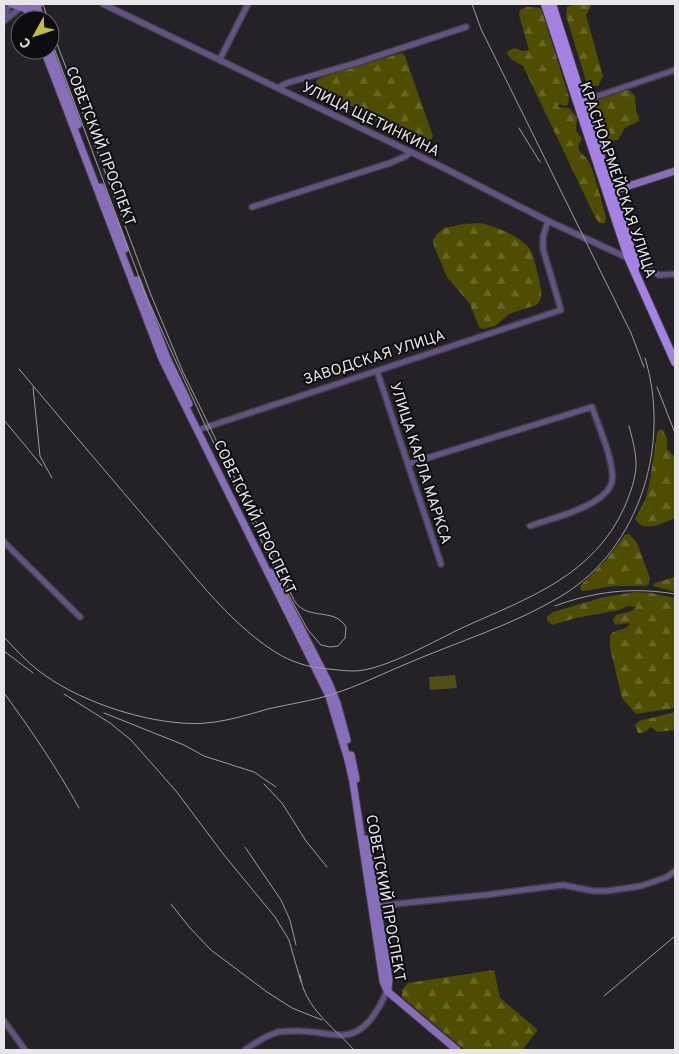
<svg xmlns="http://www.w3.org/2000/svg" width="679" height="1054" font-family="Overpass,sans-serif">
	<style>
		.grass { fill: #4f4f16 }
		.forest { fill: url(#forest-firs) }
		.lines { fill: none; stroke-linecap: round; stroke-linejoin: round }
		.minor-casing { stroke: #3f3d42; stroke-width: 8 }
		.tertiary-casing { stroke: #3f3d42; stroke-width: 8 }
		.secondary-casing { stroke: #3f3d42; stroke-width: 9 }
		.primary-casing { stroke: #3f3d42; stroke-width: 10 }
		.minor { stroke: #635383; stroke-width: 5 }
		.tertiary { stroke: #635383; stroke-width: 5.5 }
		.secondary { stroke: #886db9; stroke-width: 7 }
		.primary { stroke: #a481e3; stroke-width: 8 }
		.tram { stroke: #9d9c9f; stroke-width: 1 }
		.rail { stroke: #9d9c9f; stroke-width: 1 }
		.labels { text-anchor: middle; stroke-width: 4; stroke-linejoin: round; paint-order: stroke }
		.street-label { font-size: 15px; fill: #e7e6e9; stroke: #0d0c0e }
	</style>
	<defs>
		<pattern id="forest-firs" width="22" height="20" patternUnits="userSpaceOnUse" patternTransform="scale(1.25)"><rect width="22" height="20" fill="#4e4d01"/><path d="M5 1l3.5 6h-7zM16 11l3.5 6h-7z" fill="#686726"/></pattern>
	</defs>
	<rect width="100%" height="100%" fill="#242227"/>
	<!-- grass -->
	<path class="grass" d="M455,675L457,688L430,690L429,677Z"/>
	<!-- forest -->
	<g class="forest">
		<path d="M575,4H591V6L586,15L603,76L598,86H591L586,81L566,16L567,7Z"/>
		<path d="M527,7L540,8L542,11L569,97L568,105L565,106L559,104L558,107L569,108L577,117L576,131L582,138L578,146C580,156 585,154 589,162C596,178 600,196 605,213L606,218L605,223H599L595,217L523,66L511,59L507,54L508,51L514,48L523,51L529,50L519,15L520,10Z"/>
		<path d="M402,53L405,56L433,136L430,141L424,143L417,141L323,91L316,85L317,80L326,75Z"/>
		<path d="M623,90H629L635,96L636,111L639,117V121L625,128L618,140L611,141L605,135L594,103L604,96Z"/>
		<path d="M479,223C494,225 525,238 532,253C535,261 537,271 539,279C541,288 544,299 536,305L509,314L495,326L483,329L479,327L470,304L447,277L434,246L433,240L437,234L444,228L464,224Z"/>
		<path d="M662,429L667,438V449L675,457V518C663,523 644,534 635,519L646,498L650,480L657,433L658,431Z"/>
		<path d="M629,534L637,543L650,578L649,584L645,586H613L584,591L580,590L581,585L606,560L625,535Z"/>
		<path d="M675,577V592L653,586L655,583Z"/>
		<path d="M636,592L651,593L675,598V708L636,714L622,698L610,647V635C615,629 624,631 629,625V623L615,625L613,620L616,615L632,611L636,607L628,606L619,610L576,618L552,625L547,620V617L553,612L604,597Z"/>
		<path d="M675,712V730L657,732L651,727C646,731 644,733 638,733L635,725L639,721Z"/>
		<path d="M494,970L500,998L538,1030L522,1050H465L402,997V990L408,983Z"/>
	</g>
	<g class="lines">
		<!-- minor casing -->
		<g class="minor-casing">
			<g id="minor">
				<path d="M6,18L8,4"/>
				<path d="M4,21L20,8"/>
				<path d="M220,59L248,4"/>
				<path d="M278,88L287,83L356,63L466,27"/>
				<path d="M583,101L675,70"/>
				<path d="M252,207L390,163L406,156L411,152"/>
				<path d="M636,262L659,275L675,274"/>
				<path d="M377,371L441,564"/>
				<path d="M201,429L561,310L543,249V237L548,221"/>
				<path d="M408,464L592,407C598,425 615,463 612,481C607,506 552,518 530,526"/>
				<path d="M4,542L80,617"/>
				<path d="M375,906L485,895L563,885L593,891H607L641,886L667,877L675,871"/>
				<path d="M4,1021L25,1050"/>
				<path d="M245,1050C256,1042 265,1036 278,1032C284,1031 291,1031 297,1031C312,1031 325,1034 339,1035C364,1037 378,1011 387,991"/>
			</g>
		</g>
		<!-- tertiary casing -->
		<g class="tertiary-casing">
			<path id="tertiary" d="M103,4L442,167L548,221L630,259"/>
		</g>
		<!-- secondary casing -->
		<g class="secondary-casing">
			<g id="secondary">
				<path d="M11,4L26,9L39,4"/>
				<path d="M37,5L40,20"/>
				<path d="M26,9L34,20"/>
				<path d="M44,50L162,359L329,696L348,760L353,782L383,981L387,991L457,1050"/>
				<path d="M50,50L78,125"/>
				<path d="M101,187L125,249"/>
				<path d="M607,193L675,171"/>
				<path d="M137,280L167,358L189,404"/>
				<path d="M272,572L329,683L337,703L347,740"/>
				<path d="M351,755L356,779"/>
				<path d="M366,839L389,979L388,989"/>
			</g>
		</g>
		<!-- primary casing -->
		<g class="primary-casing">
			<g id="primary">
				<path d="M545,4L628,257L675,362"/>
				<path d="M552,4L612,192L637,266"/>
			</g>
		</g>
		<!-- minor -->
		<use href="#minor" class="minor"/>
		<!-- tertiary -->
		<use href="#tertiary" class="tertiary"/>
		<!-- secondary -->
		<use href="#secondary" class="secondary"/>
		<!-- primary -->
		<use href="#primary" class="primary"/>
		<!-- tram -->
		<g class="tram">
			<path d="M43,4L48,20"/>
			<path d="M50,25L151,295L183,372L295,602C309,621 334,607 346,627L345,638L338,646L330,647L321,645L308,630L281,581L206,427L146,296L50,37"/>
		</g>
		<!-- rail -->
		<g class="rail">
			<path d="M472,4L481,29L631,333L644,367"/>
			<path d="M519,128L540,162"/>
			<path d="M19,369C65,424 112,479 158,533C194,575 234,629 282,656C297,664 313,668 329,669C337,670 346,671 355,671C385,670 436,640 464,627C528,598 594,576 625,506C630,493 636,479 636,464C636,451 632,438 629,426"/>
			<path d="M33,387L40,456L52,478"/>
			<path d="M657,387L675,433"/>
			<path d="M4,420L42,466"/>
			<path d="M555,606C595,591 634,587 675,594"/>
			<path d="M4,637C15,649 26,661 39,671C75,699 136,720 182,723C212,726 240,717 268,709C289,704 312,701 333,694C358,686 382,674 406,664C457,642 516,624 563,595C641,547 671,442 645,358"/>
			<path d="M4,651L33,673"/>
			<path d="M4,693C31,730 57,768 79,808"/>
			<path d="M64,694L110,723L131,740L176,791L224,855L275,917L289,940L301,982"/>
			<path d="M104,713L184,745L204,756L254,772L276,787"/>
			<path d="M264,784L282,803L306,841L327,867"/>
			<path d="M245,847L281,900L290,920L296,945"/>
			<path d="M171,904L190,928L211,950L267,992L292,1008L322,1020"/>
			<path d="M300,975C305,1009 333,1026 354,1050"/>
			<path d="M604,996L675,936"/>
		</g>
	</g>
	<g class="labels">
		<!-- street labels -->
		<g class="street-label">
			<text transform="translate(371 119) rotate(26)" y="5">УЛИЦА ЩЕТИНКИНА</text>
			<text transform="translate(101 146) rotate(69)" y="5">СОВЕТСКИЙ ПРОСПЕКТ</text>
			<text transform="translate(618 180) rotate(71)" y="5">КРАСНОАРМЕЙСКАЯ УЛИЦА</text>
			<text transform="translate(374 357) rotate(-18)" y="5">ЗАВОДСКАЯ УЛИЦА</text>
			<text transform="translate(421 463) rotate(72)" y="5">УЛИЦА КАРЛА МАРКСА</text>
			<text transform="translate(255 517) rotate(64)" y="5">СОВЕТСКИЙ ПРОСПЕКТ</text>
			<text transform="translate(386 898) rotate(80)" y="5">СОВЕТСКИЙ ПРОСПЕКТ</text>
		</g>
	</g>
	<!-- border -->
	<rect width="679" height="1054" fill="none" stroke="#e7e6e9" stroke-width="10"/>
	<!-- north arrow -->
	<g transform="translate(35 35) rotate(230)"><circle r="24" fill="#0d0c0e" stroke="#646366"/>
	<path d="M0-4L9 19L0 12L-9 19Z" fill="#bfbe42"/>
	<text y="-8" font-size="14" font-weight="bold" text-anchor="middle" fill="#e7e6e9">С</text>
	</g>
</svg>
